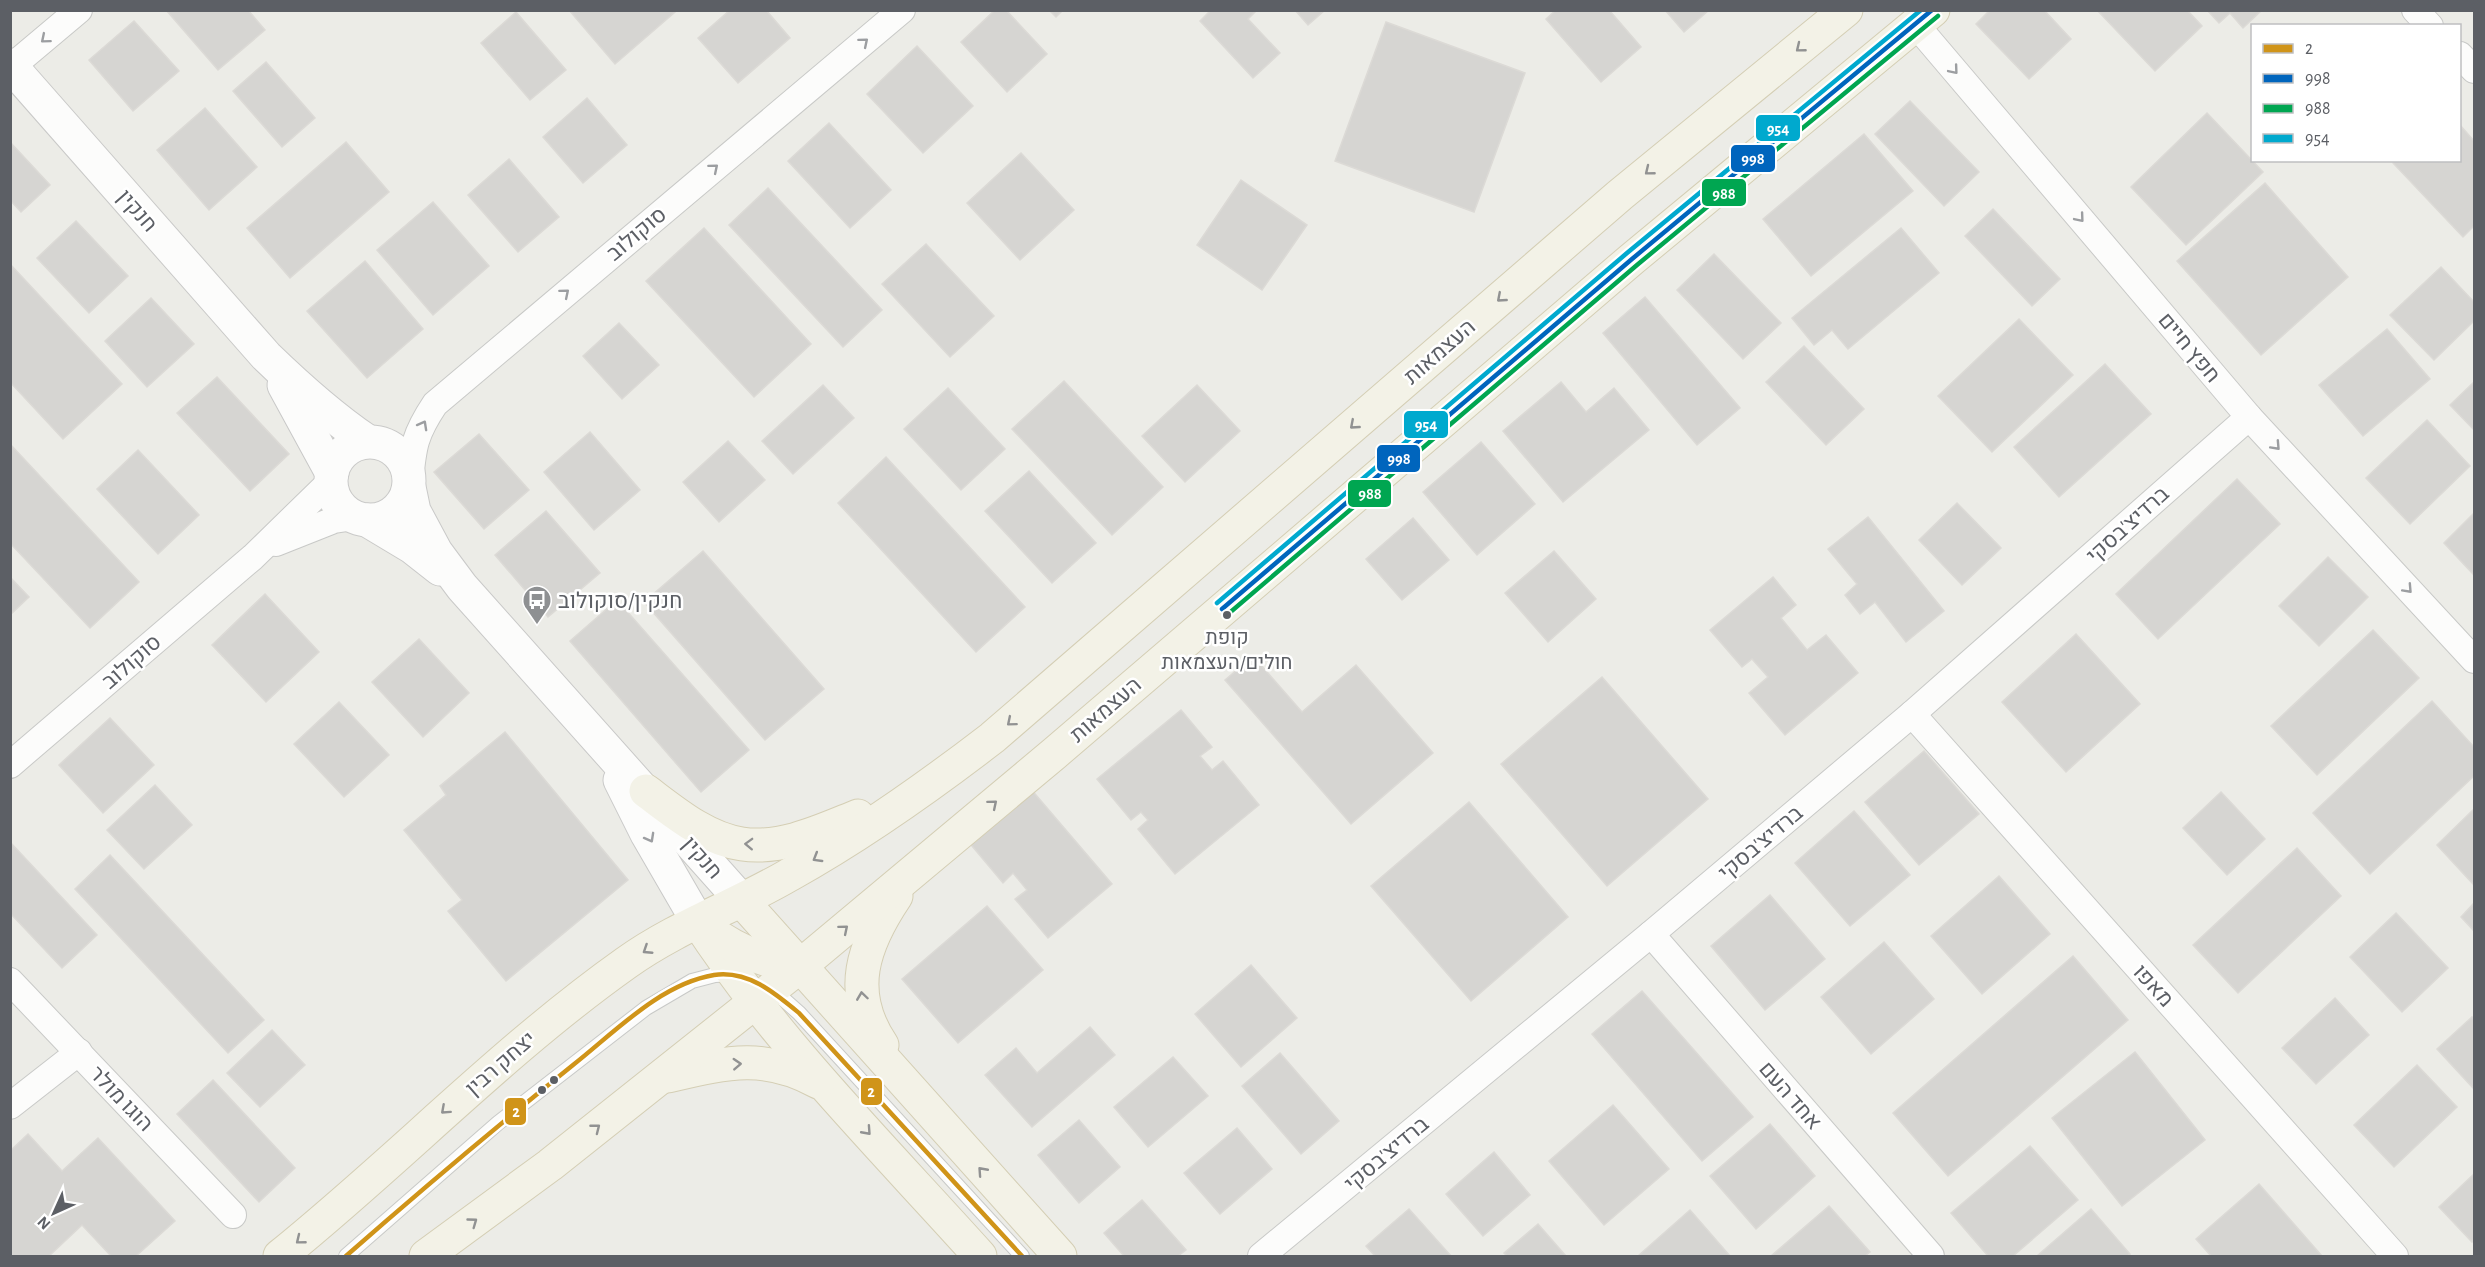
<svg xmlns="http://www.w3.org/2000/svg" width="2485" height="1267" font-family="'Alegreya Sans',Heebo,sans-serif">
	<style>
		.building { fill: #d6d5d2; stroke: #dcdad6; stroke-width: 1.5 }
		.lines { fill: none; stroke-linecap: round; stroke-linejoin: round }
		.lane-casing { stroke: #c8c9c7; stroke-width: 16 }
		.street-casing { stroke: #c8c9c7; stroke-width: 28 }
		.secondary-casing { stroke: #c9c9c8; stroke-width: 35 }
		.primary-casing { stroke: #d4ceb4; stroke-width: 35 }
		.lane { stroke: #fcfcfb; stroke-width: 14 }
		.street { stroke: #fcfcfb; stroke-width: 26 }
		.secondary { stroke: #fcfcfb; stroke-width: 33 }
		.primary { stroke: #f3f2e7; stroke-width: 33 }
		.bus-1-casing { stroke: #fff; stroke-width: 9 }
		.bus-2-casing { stroke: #fff; stroke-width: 9 }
		.bus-3-casing { stroke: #fff; stroke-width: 9 }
		.bus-4-casing { stroke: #fff; stroke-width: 9 }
		.bus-1 { stroke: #d09419; stroke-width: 4.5 }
		.bus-2 { stroke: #0065bd; stroke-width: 4.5 }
		.bus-3 { stroke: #00a651; stroke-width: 4.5 }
		.bus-4 { stroke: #00a9ce; stroke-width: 4.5 }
		.oneway { stroke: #9c9ea1 }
		.oneway2 { stroke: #919292 }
		.bus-dot { fill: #5c5f65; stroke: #fff; stroke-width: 2 }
		.labels { text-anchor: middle; stroke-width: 5; stroke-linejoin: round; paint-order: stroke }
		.bus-label { font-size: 20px; fill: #5c5f65; stroke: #fff }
		.street-label { font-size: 22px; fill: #5c5f65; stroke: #fff }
		.poi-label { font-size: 22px; fill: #5c5f65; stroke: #fff; text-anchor: start }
		.line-badge { stroke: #fff; stroke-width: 2 }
		.badge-label { font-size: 16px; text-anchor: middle; font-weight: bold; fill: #fff }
	</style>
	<rect width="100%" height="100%" fill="#ecece7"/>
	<!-- building -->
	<g class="building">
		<path d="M166,10H248L265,30L218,70Z"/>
		<path d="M569,10H674L675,12L615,64Z"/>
		<path d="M730,10H766L790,38L738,83L698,38Z"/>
		<path d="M995,10H1006L1047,54L1007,92L961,42Z"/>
		<path d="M1049,10H1063L1056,17Z"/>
		<path d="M1211,10H1257L1248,19L1280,53L1253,78L1200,21Z"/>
		<path d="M1295,10H1325L1308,25Z"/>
		<path d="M1556,10H1609L1641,47L1601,82L1546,19Z"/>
		<path d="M1665,10H1709L1684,32Z"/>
		<path d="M1990,10H2044L2071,39L2029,79L1976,24Z"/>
		<path d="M2097,10H2187L2202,26L2155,71Z"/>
		<path d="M2207,10H2262L2243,28L2230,13L2219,23Z"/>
		<path d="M516,12L566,70L530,100L481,43Z"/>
		<path d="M134,21L179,71L133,111L89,60Z"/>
		<path d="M1386,22L1525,73L1474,212L1335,161Z"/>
		<path d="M917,46L973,106L923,153L867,94Z"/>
		<path d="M266,62L315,118L282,147L233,91Z"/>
		<path d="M587,98L627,145L583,183L543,137Z"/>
		<path d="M1910,101L1979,172L1944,206L1875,134Z"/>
		<path d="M205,108L257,167L209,210L157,150Z"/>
		<path d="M2207,113L2263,172L2186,245L2131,187Z"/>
		<path d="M829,123L891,190L850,228L788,161Z"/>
		<path d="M2460,125L2474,141V226L2463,237L2393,163L2395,160H2460Z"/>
		<path d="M1864,134L1913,191L1811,276L1763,219Z"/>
		<path d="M10,142L50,185L21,212L10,200Z"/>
		<path d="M346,142L389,192L290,278L247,228Z"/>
		<path d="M1021,153L1074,210L1020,260L967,203Z"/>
		<path d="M509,159L559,217L518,252L468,195Z"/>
		<path d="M1241,180L1307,225L1262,290L1197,245Z"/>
		<path d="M2265,183L2348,277L2261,355L2177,261Z"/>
		<path d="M768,188L882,310L843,347L729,225Z"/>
		<path d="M433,202L489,266L433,315L377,250Z"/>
		<path d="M1993,209L2060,279L2032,306L1965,236Z"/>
		<path d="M76,221L128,276L89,313L37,258Z"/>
		<path d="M704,228L811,344L754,397L646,281Z"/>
		<path d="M1901,228L1939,273L1848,349L1832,330L1814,345L1792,318Z"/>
		<path d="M926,244L994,316L950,357L882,284Z"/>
		<path d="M1714,254L1781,323L1743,359L1677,290Z"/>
		<path d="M365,261L423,329L367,378L307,311Z"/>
		<path d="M10,264L122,384L63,439L10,382Z"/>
		<path d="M2441,267L2474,302V321L2434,360L2390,315Z"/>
		<path d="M1645,297L1740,408L1697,445L1603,333Z"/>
		<path d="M151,298L194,344L147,387L105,341Z"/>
		<path d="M2019,319L2073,375L1992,452L1938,396Z"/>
		<path d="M619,323L659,365L622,399L583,356Z"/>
		<path d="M2387,329L2430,379L2363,436L2319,385Z"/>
		<path d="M1804,346L1864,409L1826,445L1766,382Z"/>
		<path d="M2105,364L2151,414L2059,497L2014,447Z"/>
		<path d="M217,377L289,454L250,491L177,413Z"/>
		<path d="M1064,381L1163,487L1112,535L1012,429Z"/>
		<path d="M1561,382L1586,412L1614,388L1649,430L1563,502L1503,431Z"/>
		<path d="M2474,382V430L2450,405Z"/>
		<path d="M823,385L854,418L793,474L762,441Z"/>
		<path d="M1197,385L1240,431L1185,482L1142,436Z"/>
		<path d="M948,388L1005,449L961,490L904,429Z"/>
		<path d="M2427,420L2470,466L2410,524L2366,478Z"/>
		<path d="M590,432L640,490L594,530L544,472Z"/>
		<path d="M479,434L529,490L484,529L434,472Z"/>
		<path d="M728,441L765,480L719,522L683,482Z"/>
		<path d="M1481,442L1535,504L1477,555L1423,492Z"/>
		<path d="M10,444L139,582L90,628L10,543Z"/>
		<path d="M138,450L199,515L158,554L97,489Z"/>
		<path d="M886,457L1025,607L976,652L838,503Z"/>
		<path d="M1029,471L1096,543L1052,583L985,511Z"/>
		<path d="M2237,479L2280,524L2158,639L2116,594Z"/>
		<path d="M1957,503L2001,548L1962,585L1919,540Z"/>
		<path d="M546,511L600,573L548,617L495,555Z"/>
		<path d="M2474,513V575L2444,543Z"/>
		<path d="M1868,517L1944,611L1906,642L1875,602L1860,614L1845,595L1857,584L1828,549Z"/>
		<path d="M1413,518L1449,560L1402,600L1366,559Z"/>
		<path d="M703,551L824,689L765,740L644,602Z"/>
		<path d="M1554,551L1596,599L1548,642L1505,593Z"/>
		<path d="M2328,557L2368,597L2319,646L2279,606Z"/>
		<path d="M10,577L29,597L10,615Z"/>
		<path d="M1773,577L1796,605L1781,618L1807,650L1826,635L1858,673L1785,735L1749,693L1768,677L1752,659L1742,667L1710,630Z"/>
		<path d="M265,594L319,652L266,702L212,645Z"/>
		<path d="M617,600L749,750L701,792L570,641Z"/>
		<path d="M2373,630L2419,678L2317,775L2271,726Z"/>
		<path d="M2076,634L2140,704L2066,772L2002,702Z"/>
		<path d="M419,639L469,693L423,737L372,682Z"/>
		<path d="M1253,656L1302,712L1356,665L1433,753L1351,824L1225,680Z"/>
		<path d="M1602,677L1708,799L1607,886L1501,764Z"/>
		<path d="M2432,701L2474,747V776L2370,874L2313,813Z"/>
		<path d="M339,702L389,755L344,797L294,744Z"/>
		<path d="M1181,710L1212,747L1200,756L1212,770L1223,761L1259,805L1175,874L1138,829L1148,820L1141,812L1131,820L1097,779Z"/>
		<path d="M110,718L154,765L103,813L59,765Z"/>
		<path d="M505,732L628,880L506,981L448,911L462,900L404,830L446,795L440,786Z"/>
		<path d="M1924,751L1979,814L1919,865L1865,802Z"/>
		<path d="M155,785L192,825L144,869L107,830Z"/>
		<path d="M1030,788L1112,884L1048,938L1015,899L1027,890L1013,873L1003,883L967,840Z"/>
		<path d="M2221,792L2265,839L2227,875L2183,828Z"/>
		<path d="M1469,802L1568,917L1471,1001L1371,886Z"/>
		<path d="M2474,809V885L2437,845Z"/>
		<path d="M1854,811L1910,875L1850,926L1795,863Z"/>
		<path d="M10,842L97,935L62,968L10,913Z"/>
		<path d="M2297,848L2341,896L2238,993L2193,945Z"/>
		<path d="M110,855L264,1020L228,1053L75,889Z"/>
		<path d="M1999,876L2050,934L1982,994L1931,936Z"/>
		<path d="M1770,895L1825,959L1765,1010L1711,946Z"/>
		<path d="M2474,903V931L2461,917Z"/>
		<path d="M987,906L1043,970L958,1043L902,979Z"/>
		<path d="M2396,913L2448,968L2402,1012L2350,957Z"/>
		<path d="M1884,942L1934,999L1871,1054L1821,997Z"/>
		<path d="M2073,956L2128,1020L1948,1176L1893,1113Z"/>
		<path d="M1251,965L1297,1018L1241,1067L1195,1014Z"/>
		<path d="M1642,991L1753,1117L1702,1161L1592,1034Z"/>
		<path d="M2335,998L2369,1035L2316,1084L2282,1048Z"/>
		<path d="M2472,1017L2474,1020V1089L2437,1049Z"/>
		<path d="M1090,1027L1115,1055L1032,1127L985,1075L1016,1048L1037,1073Z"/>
		<path d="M272,1030L305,1065L260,1107L227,1073Z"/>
		<path d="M2135,1052L2205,1140L2122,1206L2052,1118Z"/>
		<path d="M1280,1053L1339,1121L1301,1154L1242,1086Z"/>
		<path d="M1173,1057L1208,1096L1148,1147L1114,1107Z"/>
		<path d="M2417,1065L2457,1107L2394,1167L2354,1125Z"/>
		<path d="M213,1080L295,1168L259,1202L177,1114Z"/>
		<path d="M1613,1105L1669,1169L1604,1225L1549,1161Z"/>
		<path d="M1079,1120L1120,1167L1079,1203L1038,1155Z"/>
		<path d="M1770,1124L1815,1176L1756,1229L1710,1176Z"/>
		<path d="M1237,1128L1272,1169L1220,1214L1184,1173Z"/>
		<path d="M28,1134L62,1171L98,1138L175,1221L136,1256H111L82,1225L49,1256H10V1151Z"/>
		<path d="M2030,1146L2078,1200L2013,1256H1988L1951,1213Z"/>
		<path d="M1494,1152L1530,1195L1483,1236L1446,1194Z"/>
		<path d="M2474,1174V1239L2472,1242L2439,1207Z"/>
		<path d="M2259,1184L2322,1256H2211L2196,1239Z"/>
		<path d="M1142,1200L1186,1250L1178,1256H1124L1104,1233Z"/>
		<path d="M1829,1206L1870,1252L1865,1256H1771Z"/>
		<path d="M1409,1209L1451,1256H1375L1366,1246Z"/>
		<path d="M2091,1209L2130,1254L2127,1256H2037Z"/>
		<path d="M1690,1210L1730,1256H1638Z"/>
		<path d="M1538,1224L1566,1256H1507L1504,1253Z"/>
	</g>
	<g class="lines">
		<!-- lane casing -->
		<g class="lane-casing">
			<g id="lane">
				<path d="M772,989L799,1013L1022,1256"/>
				<path d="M346,1256L498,1123L646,1008L692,981L715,975L732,974"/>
			</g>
		</g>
		<!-- street casing -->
		<g class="street-casing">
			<g id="street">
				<path d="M2415,10L2430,26"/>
				<path d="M1916,25L2249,417L2474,660"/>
				<path d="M2460,55L2474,70"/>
				<path d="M10,68L79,10"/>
				<path d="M410,481C413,446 415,434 435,404L902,10"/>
				<path d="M276,543L334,520L354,517"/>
				<path d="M1912,714L2395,1256"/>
				<path d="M10,765L253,557L331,481"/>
				<path d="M1651,934L1931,1256"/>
				<path d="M10,981L233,1215"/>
				<path d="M10,1106L79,1052"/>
				<path d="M1261,1256L1651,934L1912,714L2249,417"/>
			</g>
		</g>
		<!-- secondary casing -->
		<g class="secondary-casing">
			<g id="secondary">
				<path d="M10,65L266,356C298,387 330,416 367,441"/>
				<path d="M284,385L332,473"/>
				<circle cx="370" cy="481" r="39"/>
				<path d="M409,487L414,511L436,552L462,587L742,901"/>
				<path d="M367,520L412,547L440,569"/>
				<path d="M620,780L647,834L698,922"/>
			</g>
		</g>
		<!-- primary casing -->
		<g class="primary-casing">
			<g id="primary">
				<path d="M646,791C674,812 706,839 742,844C782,850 823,830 858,816"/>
				<path d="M742,901L1060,1256"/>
				<path d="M698,922C778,1044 883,1148 980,1256"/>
				<path d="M709,930C736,951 765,962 799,967"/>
				<path d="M882,1045C846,992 863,945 896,896"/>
				<path d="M668,1076C724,1063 765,1052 818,1082"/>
				<path d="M280,1256C398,1161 502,1051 626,963C676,927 736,906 789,875C861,835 927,788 992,738L1620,195L1846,10"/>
				<path d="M426,1256L550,1165L799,967L1055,753L1632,259L1933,10"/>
			</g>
		</g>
		<!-- lane -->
		<use href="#lane" class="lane"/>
		<!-- street -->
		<use href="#street" class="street"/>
		<!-- secondary -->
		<use href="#secondary" class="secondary"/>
		<!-- primary -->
		<use href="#primary" class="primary"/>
		<!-- bus-1 casing -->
		<g class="bus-1-casing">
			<path id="bus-1" d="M346,1256C420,1191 496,1127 573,1065C615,1032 660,984 714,975C748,970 775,993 799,1013L1022,1256"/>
		</g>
		<!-- bus-2 casing -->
		<g class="bus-2-casing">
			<path id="bus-2" d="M1222,609L1632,259L1932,10"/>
		</g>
		<!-- bus-3 casing -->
		<g class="bus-3-casing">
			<path id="bus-3" d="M1227,615L1637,265L1938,16"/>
		</g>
		<!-- bus-4 casing -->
		<g class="bus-4-casing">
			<path id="bus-4" d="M1217,603L1627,253L1921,10"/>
		</g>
		<!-- bus-1 -->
		<use href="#bus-1" class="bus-1"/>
		<!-- bus-2 -->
		<use href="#bus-2" class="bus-2"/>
		<!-- bus-3 -->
		<use href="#bus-3" class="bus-3"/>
		<!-- bus-4 -->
		<use href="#bus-4" class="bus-4"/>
	</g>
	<!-- one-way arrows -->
	<defs><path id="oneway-chevron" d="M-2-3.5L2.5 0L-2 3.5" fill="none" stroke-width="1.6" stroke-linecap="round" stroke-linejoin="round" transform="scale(1.5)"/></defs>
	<g class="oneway">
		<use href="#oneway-chevron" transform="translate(45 39) rotate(140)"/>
		<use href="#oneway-chevron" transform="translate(864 42) rotate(-40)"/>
		<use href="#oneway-chevron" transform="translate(1954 70) rotate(50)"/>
		<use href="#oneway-chevron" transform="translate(714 168) rotate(-40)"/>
		<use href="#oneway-chevron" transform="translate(2080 218) rotate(50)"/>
		<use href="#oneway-chevron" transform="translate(565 293) rotate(-40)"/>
		<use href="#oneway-chevron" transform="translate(423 425) rotate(-61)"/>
		<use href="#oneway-chevron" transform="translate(2276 446) rotate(47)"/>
		<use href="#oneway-chevron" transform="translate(2408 589) rotate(47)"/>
		<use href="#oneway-chevron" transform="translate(650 838) rotate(61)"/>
	</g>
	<g class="oneway2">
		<use href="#oneway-chevron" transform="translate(1800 48) rotate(141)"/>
		<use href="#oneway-chevron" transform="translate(1649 171) rotate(141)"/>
		<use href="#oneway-chevron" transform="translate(1501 298) rotate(139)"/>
		<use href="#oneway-chevron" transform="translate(1354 425) rotate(139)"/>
		<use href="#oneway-chevron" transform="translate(1011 722) rotate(140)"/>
		<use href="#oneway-chevron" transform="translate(993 804) rotate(-40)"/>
		<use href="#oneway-chevron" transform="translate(749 844) rotate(-178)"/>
		<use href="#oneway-chevron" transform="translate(817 858) rotate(149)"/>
		<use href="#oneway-chevron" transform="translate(844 929) rotate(-40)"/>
		<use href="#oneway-chevron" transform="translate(647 950) rotate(147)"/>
		<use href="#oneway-chevron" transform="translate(862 996) rotate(-98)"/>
		<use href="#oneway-chevron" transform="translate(737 1064) rotate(-3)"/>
		<use href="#oneway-chevron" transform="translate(445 1110) rotate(138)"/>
		<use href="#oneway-chevron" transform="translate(596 1128) rotate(-38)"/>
		<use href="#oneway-chevron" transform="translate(867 1131) rotate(48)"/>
		<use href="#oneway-chevron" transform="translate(982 1171) rotate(-132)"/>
		<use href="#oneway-chevron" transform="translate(473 1222) rotate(-36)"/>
		<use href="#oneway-chevron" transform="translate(300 1240) rotate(141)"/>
	</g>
	<!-- icons -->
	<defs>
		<g id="bus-pin" transform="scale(1.5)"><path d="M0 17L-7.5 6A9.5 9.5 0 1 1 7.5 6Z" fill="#8e9092" stroke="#fff"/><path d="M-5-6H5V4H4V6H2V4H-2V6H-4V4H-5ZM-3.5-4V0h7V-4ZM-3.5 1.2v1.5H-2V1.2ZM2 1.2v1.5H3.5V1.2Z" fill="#fff"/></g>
	</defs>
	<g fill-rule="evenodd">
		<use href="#bus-pin" x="537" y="600"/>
	</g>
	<!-- markers -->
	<g class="bus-dot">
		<circle cx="1227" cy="615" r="5"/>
		<circle cx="554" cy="1080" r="5"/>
		<circle cx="542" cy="1090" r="5"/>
	</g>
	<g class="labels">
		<!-- bus labels -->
		<g class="bus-label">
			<text x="1227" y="644">קופת<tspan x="1227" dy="25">חולים/העצמאות</tspan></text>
		</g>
		<!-- street labels -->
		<g class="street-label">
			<text transform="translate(138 210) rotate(49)" y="8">חנקין</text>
			<text transform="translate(636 233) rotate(-40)" y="8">סוקולוב</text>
			<text transform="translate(2190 347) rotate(50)" y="8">חפץ חיים</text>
			<text transform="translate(1439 351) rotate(-41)" y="8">העצמאות</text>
			<text transform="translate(2127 524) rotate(-42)" y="8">ברדיצ'בסקי</text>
			<text transform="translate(131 661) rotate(-41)" y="8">סוקולוב</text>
			<text transform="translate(1105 709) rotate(-41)" y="8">העצמאות</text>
			<text transform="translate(1760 842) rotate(-40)" y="8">ברדיצ'בסקי</text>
			<text transform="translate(703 857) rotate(49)" y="8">חנקין</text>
			<text transform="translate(2154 985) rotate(48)" y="8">מאפו</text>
			<text transform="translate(500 1063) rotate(-41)" y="8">יצחק רבין</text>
			<text transform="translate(1791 1095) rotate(49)" y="8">אחד העם</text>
			<text transform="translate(122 1098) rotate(46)" y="8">הוגו מולר</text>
			<text transform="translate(1386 1153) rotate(-40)" y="8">ברדיצ'בסקי</text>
		</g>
		<!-- poi labels -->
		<g class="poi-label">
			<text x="558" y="608">חנקין/סוקולוב</text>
		</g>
	</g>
	<g class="line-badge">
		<rect x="1755" y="114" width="46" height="28" rx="6" fill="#00a9ce"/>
		<rect x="1730" y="144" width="46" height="29" rx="6" fill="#0065bd"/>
		<rect x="1701" y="178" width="46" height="29" rx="6" fill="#00a651"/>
		<rect x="1403" y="410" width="46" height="29" rx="6" fill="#00a9ce"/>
		<rect x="1376" y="444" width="45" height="29" rx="6" fill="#0065bd"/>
		<rect x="1347" y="479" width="45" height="29" rx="6" fill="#00a651"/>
		<rect x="860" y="1077" width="23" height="29" rx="6" fill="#d09419"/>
		<rect x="504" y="1097" width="23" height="29" rx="6" fill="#d09419"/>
	</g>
	<g class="badge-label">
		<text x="1778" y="134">954</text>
		<text x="1753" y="164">998</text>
		<text x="1724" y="199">988</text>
		<text x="1426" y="430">954</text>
		<text x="1399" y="464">998</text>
		<text x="1370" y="499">988</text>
		<text x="871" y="1097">2</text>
		<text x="516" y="1117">2</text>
	</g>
	<!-- border -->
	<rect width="2485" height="1267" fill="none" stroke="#5c5f65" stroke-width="24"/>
	<!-- legend -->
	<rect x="2251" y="24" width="210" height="138" fill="#ffffff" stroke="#bebfc1" stroke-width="1.5"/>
	<rect x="2263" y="44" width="30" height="9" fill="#d09419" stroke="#bebfc1" stroke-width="1.5"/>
	<text x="2305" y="54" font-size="18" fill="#5c5f65">2</text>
	<rect x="2263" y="74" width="30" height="9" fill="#0065bd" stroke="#bebfc1" stroke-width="1.5"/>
	<text x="2305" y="84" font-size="18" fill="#5c5f65">998</text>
	<rect x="2263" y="104" width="30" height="9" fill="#00a651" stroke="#bebfc1" stroke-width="1.5"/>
	<text x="2305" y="114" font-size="18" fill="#5c5f65">988</text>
	<rect x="2263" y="134" width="30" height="9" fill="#00a9ce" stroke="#bebfc1" stroke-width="1.5"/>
	<text x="2305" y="144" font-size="18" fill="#5c5f65">954</text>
	<!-- north arrow -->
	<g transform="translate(54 1213) rotate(225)" stroke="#ffffff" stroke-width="4.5" paint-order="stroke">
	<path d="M0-4.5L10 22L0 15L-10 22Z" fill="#5c5f65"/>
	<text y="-9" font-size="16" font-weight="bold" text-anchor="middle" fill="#5c5f65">N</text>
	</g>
</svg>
